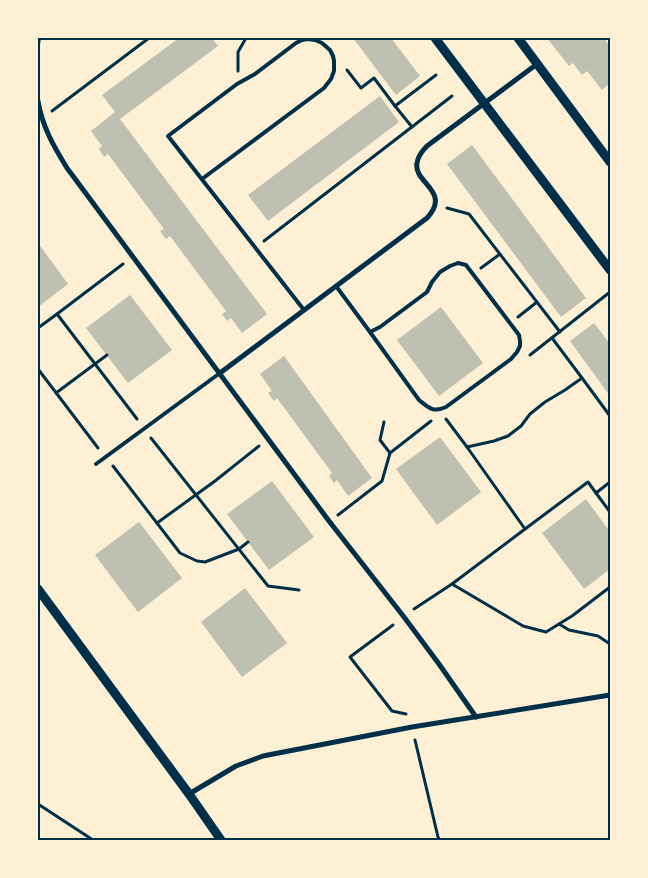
<svg xmlns="http://www.w3.org/2000/svg" width="648" height="878" font-family="'Libre Baskerville',serif">
	<style>
		.building { fill: #bec0b2 }
		.lines { fill: none; stroke-linecap: round; stroke-linejoin: round }
		.path { stroke: #003049; stroke-width: 3 }
		.service { stroke: #003049; stroke-width: 4 }
		.minor { stroke: #003049; stroke-width: 5 }
		.tertiary { stroke: #003049; stroke-width: 9 }
		.neatline { fill: none; stroke: #003049; stroke-width: 2 }
	</style>
	<rect width="100%" height="100%" fill="#fdf0d5"/>
	<!-- building -->
	<g class="building">
		<path d="M179,38H212L218,46L120,119L267,314L242,333L231,318L227,321L222,314L226,311L170,236L166,239L160,231L164,229L108,154L104,157L99,149L102,146L91,131L115,112L102,95Z"/>
		<path d="M353,38H391L420,76L396,95Z"/>
		<path d="M547,38H604L610,47V83L602,90L587,71L582,75L573,63L569,66Z"/>
		<path d="M380,96L399,122L268,221L248,195Z"/>
		<path d="M472,145L586,298L561,317L447,164Z"/>
		<path d="M38,243L68,284L38,307Z"/>
		<path d="M130,295L172,350L128,383L86,328Z"/>
		<path d="M441,307L483,363L439,396L397,340Z"/>
		<path d="M594,323L610,344V396L570,341Z"/>
		<path d="M284,356L372,478L348,496L337,480L334,483L329,476L332,473L277,398L274,401L268,393L272,391L260,374Z"/>
		<path d="M440,437L481,492L437,525L396,469Z"/>
		<path d="M272,481L314,537L269,570L227,514Z"/>
		<path d="M586,499L610,532V569L584,589L542,533Z"/>
		<path d="M139,522L182,578L138,612L95,555Z"/>
		<path d="M245,588L287,643L242,677L201,622Z"/>
	</g>
	<g class="lines">
		<!-- path -->
		<g class="path">
			<path d="M347,70L361,88L374,78L395,106L436,75"/>
			<path d="M238,71V52L246,38"/>
			<path d="M395,106L412,127"/>
			<path d="M52,111L149,38"/>
			<path d="M447,208L469,214L560,332"/>
			<path d="M264,241L452,96"/>
			<path d="M481,268L500,254"/>
			<path d="M57,314L123,264"/>
			<path d="M518,317L537,302"/>
			<path d="M38,328L57,314L137,419"/>
			<path d="M530,355L610,292"/>
			<path d="M38,369L98,448"/>
			<path d="M582,378L610,416"/>
			<path d="M56,393L107,355"/>
			<path d="M384,422L380,440L390,453"/>
			<path d="M151,438L268,586L299,590"/>
			<path d="M467,447L494,441L508,436L521,426L530,414L545,402L565,390L582,378L552,338"/>
			<path d="M113,466L180,553L197,561L205,562L239,549L248,542"/>
			<path d="M610,482L596,493L610,512"/>
			<path d="M338,515L382,481L390,453L431,421"/>
			<path d="M157,523L215,481L259,446"/>
			<path d="M525,529L588,482L596,493"/>
			<path d="M452,584L523,626L546,632L572,616L610,587"/>
			<path d="M414,609L452,584L525,529L467,447L446,419"/>
			<path d="M559,624L569,630L598,636L610,644"/>
			<path d="M393,625L350,657L392,711L406,714"/>
			<path d="M415,740L438,837L440,840"/>
			<path d="M38,804L93,840"/>
		</g>
		<!-- service -->
		<g class="service">
			<path d="M202,179L324,88L331,79L334,71V61L333,56L330,50L322,43L315,40L307,39L302,40L296,43L255,74L237,84L168,136L304,310"/>
			<path d="M336,286L370,332L419,400C429,408 433,413 446,407L511,359L517,352L520,346V341L519,335L466,265L458,263L450,266L440,272L432,282L427,292L380,327L370,332"/>
			<path d="M96,464L220,373"/>
		</g>
		<!-- minor -->
		<g class="minor">
			<path d="M38,42V38"/>
			<path d="M38,101C42,126 54,147 67,168L329,521L404,617L439,664L476,717"/>
			<path d="M220,373L427,218C452,191 413,183 417,163C418,156 422,151 427,146L537,64"/>
			<path d="M189,794L236,766L263,756L412,727L610,695"/>
		</g>
		<!-- tertiary -->
		<g class="tertiary">
			<path d="M435,38L610,270"/>
			<path d="M518,38L610,162"/>
			<path d="M38,589L189,794L221,840"/>
		</g>
	</g>
	<!-- border -->
	<rect width="648" height="878" fill="none" stroke="#fdf0d5" stroke-width="78"/>
	<rect x="39" y="39" width="570" height="800" class="neatline"/>
</svg>
